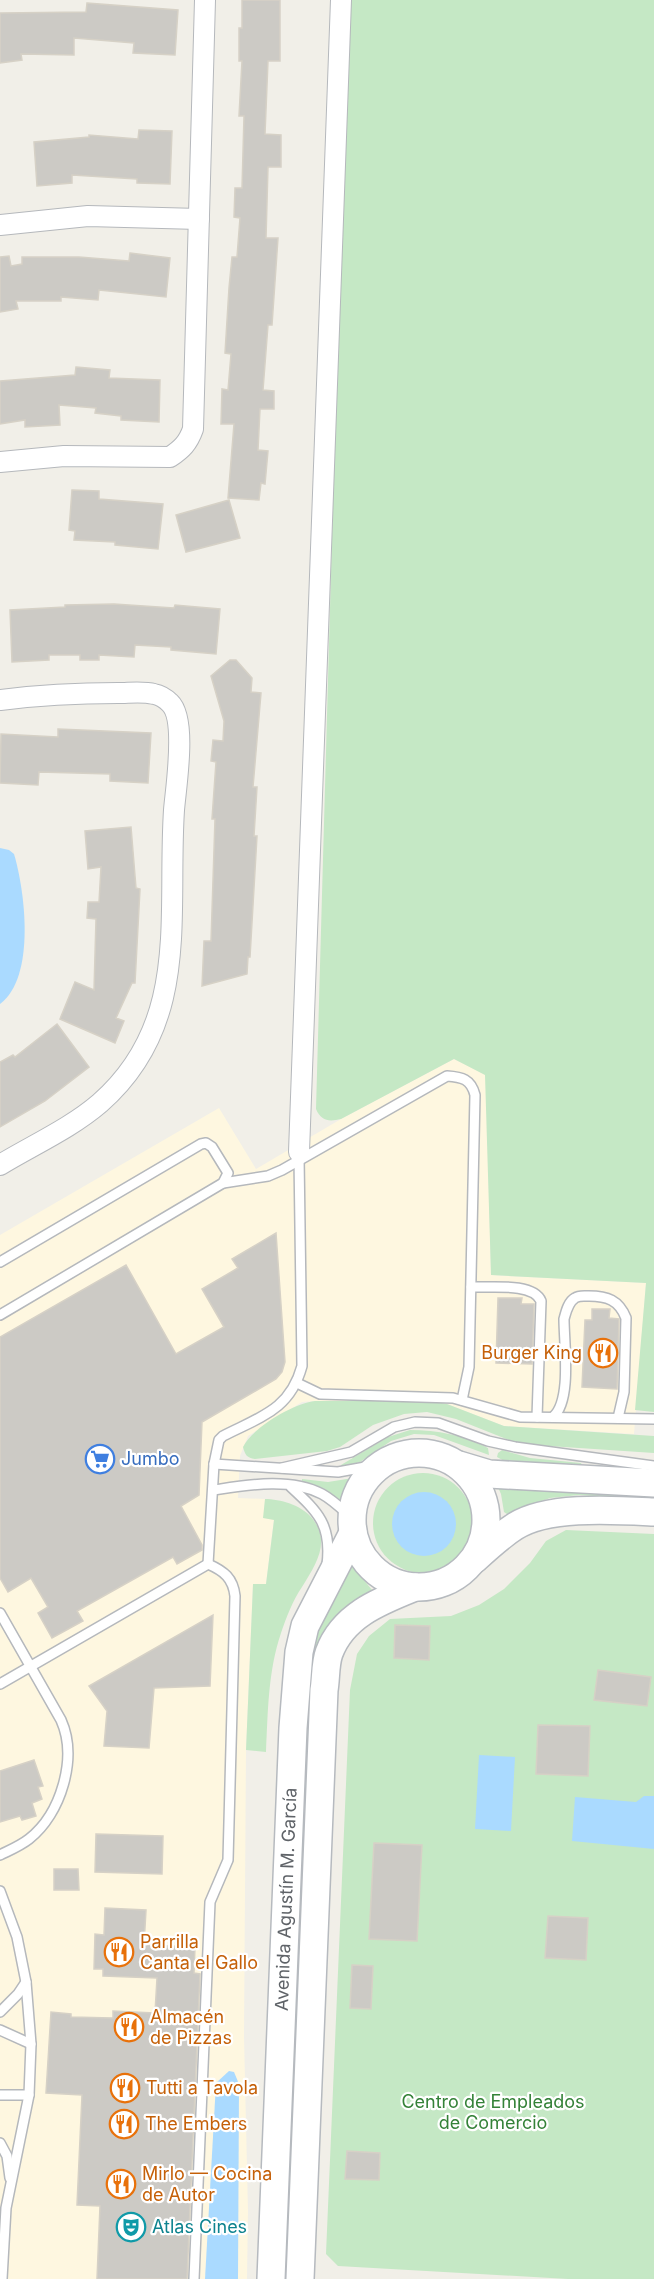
<svg xmlns="http://www.w3.org/2000/svg" width="654" height="2279" font-family="Inter,sans-serif">
	<style>
		.commercial { fill: #fef7e0 }
		.green { fill: #c5e8c5 }
		.water { fill: #aadaff }
		.building { fill: #cccac5; stroke: #d6d1c6; stroke-width: 1.5 }
		.lines { fill: none; stroke-linecap: round; stroke-linejoin: round }
		.lane-casing { stroke: #b5b8bc; stroke-width: 12 }
		.street-casing { stroke: #b5b8bc; stroke-width: 22 }
		.secondary-casing { stroke: #b6babf; stroke-width: 30 }
		.lane { stroke: #fff; stroke-width: 9 }
		.street { stroke: #fff; stroke-width: 20 }
		.secondary { stroke: #fff; stroke-width: 27 }
		.labels { text-anchor: middle; stroke-width: 4.5; stroke-linejoin: round; paint-order: stroke }
		.food-label { font-size: 18px; fill: #c56008; stroke: #fff; text-anchor: start }
		.shop-label { font-size: 18px; fill: #366cbe; stroke: #fff; text-anchor: start }
		.street-label { font-size: 18px; fill: #5f6368; stroke: #fff }
		.park-label { font-size: 18px; fill: #348238; stroke: #fff }
		.culture-label { font-size: 18px; fill: #0d838f; stroke: #fff; text-anchor: start }
	</style>
	<rect width="100%" height="100%" fill="#f1efe8"/>
	<!-- commercial -->
	<path class="commercial" d="M454,1059L486,1075L491,1275L646,1283L634,1434L504,1426L447,1404L430,1401H315L302,1402L248,1436L240,1456L238,1498L265,1499L264,1518L274,1519L266,1584H253L246,1750L244,2036L248,2212L247,2279H0V1235L219,1108L256,1169L341,1119Z"/>
	<!-- green -->
	<g class="green">
		<path d="M347,0H654V1412L635,1410L646,1283L491,1275L485,1075L454,1059L341,1119C329,1122 321,1121 316,1109Z"/>
		<path d="M315,1401H430L447,1404L504,1426L654,1436V1453L519,1444L456,1419L427,1412L404,1414L373,1425L340,1447L327,1451L255,1459C247,1458 245,1455 243,1447C252,1428 294,1403 315,1401Z"/>
		<path d="M410,1430C437,1430 464,1435 488,1448L489,1455L434,1435L414,1434L391,1441L360,1462L341,1467V1465L388,1437Z"/>
		<path d="M502,1450L530,1458L581,1463L583,1467L506,1462L497,1457L498,1453Z"/>
		<circle cx="423" cy="1523" r="50"/>
		<path d="M353,1478L356,1480L348,1489L345,1500L341,1502L325,1489L302,1482V1479L328,1482Z"/>
		<path d="M496,1483L654,1492V1500L579,1495L550,1498L507,1514L504,1512L501,1494Z"/>
		<path d="M265,1499C280,1499 301,1505 311,1517C332,1541 316,1564 302,1587C293,1600 286,1618 281,1633C268,1671 268,1712 266,1752L246,1750L253,1584H266L274,1520L263,1518Z"/>
		<path d="M566,1530L654,1534V2279H568L338,2266L326,2254L350,1690L357,1654L369,1636L390,1619L451,1616L479,1605L504,1589L530,1563L546,1541Z"/>
		<path d="M351,1564L372,1590C352,1600 327,1621 318,1643C311,1659 311,1678 308,1695L286,2279H279L302,1694L311,1642Z"/>
	</g>
	<!-- water -->
	<g class="water">
		<path d="M0,848L9,850L14,854C25,891 36,977 0,1004Z"/>
		<circle cx="424" cy="1524" r="32"/>
		<path d="M479,1755L515,1757L511,1831L475,1829Z"/>
		<path d="M644,1796H654V1849L572,1841L575,1797L636,1802Z"/>
		<path d="M229,2071L234,2072L239,2084L238,2279H205L216,2083Z"/>
	</g>
	<!-- building -->
	<g class="building">
		<path d="M242,0H280V61H268L265,134L281,135V167H268L266,238H278L272,325H268L263,390L274,391V409H260L258,450L268,451L265,484L261,483L259,500L228,498L234,424H221L222,389L228,390L231,354L225,353L229,288L232,257H237L240,218L234,217L235,188H242L244,116H239L242,61H239V28H242Z"/>
		<path d="M87,3L178,10L175,55L133,53L134,43L74,38V55L21,54L22,60L0,63V13L86,12Z"/>
		<path d="M139,130L172,131L170,184L137,183V179L72,175V183L37,186L34,142L89,137V135L138,139Z"/>
		<path d="M130,253L170,258L166,297L99,290L98,300L61,297V301H16L18,309L0,312V257L9,256L11,266L22,264V257H79L129,261Z"/>
		<path d="M76,367L110,370L109,378L160,380L159,422L121,420V416L95,413L96,408L59,405L60,425L25,427V420L0,424V381L75,375Z"/>
		<path d="M72,490L99,491V499L163,504L158,549L115,545V542L74,540L75,531L69,530Z"/>
		<path d="M229,500L240,538L186,552L176,515Z"/>
		<path d="M114,604L174,608L175,605L220,609L216,654L171,650V647L135,645L134,657L99,655V660H80V655H49V660L12,662L10,610L65,607V605Z"/>
		<path d="M230,660H236L252,678L251,692L261,693L253,787H257L254,836H257L250,957H248L247,974L202,986L204,941H211L215,819H212L216,762L211,761L213,740L223,741L224,721L211,676Z"/>
		<path d="M58,729L151,733L148,783L110,781V774L39,772L38,785L0,783L1,734L58,737Z"/>
		<path d="M131,827L136,888L140,889L135,983H132L116,1018L124,1021L115,1043L60,1019L75,982L94,990L96,919L87,918L88,902H99L101,867L88,869L85,831Z"/>
		<path d="M57,1024L89,1067L45,1101L0,1127V1062L13,1055L15,1057Z"/>
		<path d="M276,1233L285,1362L282,1372L276,1379L202,1422L199,1495L181,1506L202,1545V1550L177,1564L173,1557L77,1611L83,1621L52,1638L38,1613L48,1607L31,1578L8,1592L0,1578V1337L126,1265L176,1354L224,1327L202,1289L238,1268L232,1259Z"/>
		<path d="M498,1298H522L521,1304H534L532,1364L496,1363Z"/>
		<path d="M592,1309H610L609,1318L619,1319L617,1389L582,1387L585,1320H592Z"/>
		<path d="M213,1615L210,1686L154,1688L149,1748L104,1746L107,1711L89,1686Z"/>
		<path d="M395,1625L430,1626L429,1660L394,1658Z"/>
		<path d="M598,1670L651,1677L647,1706L594,1700Z"/>
		<path d="M538,1725L590,1726L588,1776L536,1774Z"/>
		<path d="M34,1760L43,1786L38,1787L42,1799L32,1803L36,1816L22,1820L20,1816L0,1822V1771Z"/>
		<path d="M96,1834L163,1836L162,1874L95,1872Z"/>
		<path d="M374,1843L422,1845L417,1941L369,1939Z"/>
		<path d="M54,1869H78L79,1890H54Z"/>
		<path d="M105,1908L146,1910L144,1945L195,1947L194,1973L200,1974L187,2279H97L100,2206L77,2205L82,2095L46,2093L51,2012L71,2014V2017L113,2018V2011L155,2013L157,1978L103,1976V1969H94L95,1934L104,1935Z"/>
		<path d="M548,1916L588,1918L586,1960L545,1958Z"/>
		<path d="M352,1965L373,1966L371,2009L350,2008Z"/>
		<path d="M347,2151L380,2153L379,2180L345,2179Z"/>
	</g>
	<g class="lines">
		<!-- lane casing -->
		<g class="lane-casing">
			<g id="lane">
				<path d="M223,1183L268,1176L282,1170L447,1076C462,1077 471,1079 475,1095L469,1367L462,1400"/>
				<path d="M0,1262L201,1144L206,1143L212,1147L228,1173L223,1183L0,1315"/>
				<path d="M471,1287C489,1288 533,1282 541,1301L537,1417"/>
				<path d="M297,1383L320,1394L453,1398L520,1417L654,1419"/>
				<path d="M553,1417C572,1401 564,1344 564,1319C566,1312 568,1302 575,1298C579,1295 584,1296 589,1296C607,1296 619,1300 626,1318L624,1392L618,1418"/>
				<path d="M214,1464L338,1472L382,1464"/>
				<path d="M282,1468L351,1452L394,1427L415,1422L438,1423L488,1441L515,1447L654,1466"/>
				<path d="M291,1487C318,1512 332,1525 327,1565"/>
				<path d="M214,1490C247,1485 290,1477 322,1494C333,1500 343,1510 352,1518"/>
				<path d="M208,1564L214,1464L219,1440L223,1436C260,1417 290,1410 302,1366L299,1157"/>
				<path d="M0,1613L61,1720C78,1758 61,1814 29,1839C20,1846 10,1850 0,1855"/>
				<path d="M0,1684L208,1564"/>
				<path d="M0,1891L17,1937L26,1982L31,2044L29,2095L6,2208L2,2279"/>
				<path d="M0,2012L18,1994L26,1982"/>
				<path d="M0,2030L31,2044"/>
				<path d="M0,2095H29"/>
				<path d="M0,2143L7,2156L10,2178"/>
				<path d="M194,2279L210,1902L228,1860L235,1596C233,1578 224,1571 208,1564"/>
			</g>
		</g>
		<!-- street casing -->
		<g class="street-casing">
			<g id="street">
				<path d="M0,225L88,216L199,219"/>
				<path d="M0,462L64,456L170,457C182,449 188,443 193,429L205,0"/>
				<path d="M0,700C39,695 79,693 118,693C129,693 143,691 154,694C160,695 166,699 170,703C187,719 176,786 174,810C167,917 191,1023 100,1103C71,1128 33,1145 0,1165"/>
				<path d="M299,1152L341,0"/>
			</g>
		</g>
		<!-- secondary casing -->
		<g class="secondary-casing">
			<g id="secondary">
				<circle cx="419" cy="1520" r="67"/>
				<path d="M459,1465L489,1474L654,1483"/>
				<path d="M475,1559C487,1548 500,1536 514,1527C546,1505 616,1510 654,1512"/>
				<path id="s1" d="M271,2279L293,1728L299,1652L305,1626L353,1533"/>
				<path d="M300,2279L324,1690C326,1679 325,1664 329,1653C343,1615 380,1601 415,1587"/>
			</g>
		</g>
		<!-- lane -->
		<use href="#lane" class="lane"/>
		<!-- street -->
		<use href="#street" class="street"/>
		<!-- secondary -->
		<use href="#secondary" class="secondary"/>
	</g>
	<!-- icons -->
	<defs>
		<g id="restaurant-ring" transform="scale(1.5)"><circle r="9.5" fill="#fff" stroke="#e8710a" stroke-width="1.5"/><path d="M-5-6h1v4h1v-4h1v4h1v-4h1v5L-1.5 .5V6h-2V.5L-5-1ZM5-6V6H3V1.5H1.5Q1.5-4 5-6Z" fill="#e8710a"/></g>
		<g id="supermarket-ring" transform="scale(1.5)"><circle r="9.5" fill="#fff" stroke="#3f7fe0" stroke-width="1.5"/><path d="M-6-5.5h2.5l.6 2H6L4.5 2H-2.5L-4.4-4H-6ZM-1.5 3.2a1.3 1.3 0 1 0 .1 0ZM3 3.2a1.3 1.3 0 1 0 .1 0Z" fill="#3f7fe0"/></g>
		<g id="theatre-ring" transform="scale(1.5)"><circle r="9.5" fill="#fff" stroke="#0f9aa8" stroke-width="1.5"/><path d="M-5-5.5Q0-4 5-5.5V0Q5 5 0 6Q-5 5-5 0ZM-3.3-2.5H-1v1.5H-3.3ZM1-2.5H3.3v1.5H1ZM-2.8 1Q0 5.5 2.8 1Z" fill="#0f9aa8"/></g>
	</defs>
	<g fill-rule="evenodd">
		<use href="#restaurant-ring" x="603" y="1353"/>
		<use href="#supermarket-ring" x="100" y="1459"/>
		<use href="#restaurant-ring" x="119" y="1952"/>
		<use href="#restaurant-ring" x="129" y="2027"/>
		<use href="#restaurant-ring" x="125" y="2088"/>
		<use href="#restaurant-ring" x="124" y="2124"/>
		<use href="#restaurant-ring" x="121" y="2184"/>
		<use href="#theatre-ring" x="131" y="2227"/>
	</g>
	<g class="labels">
		<!-- food labels -->
		<g class="food-label">
			<text x="582" y="1359" text-anchor="end">Burger King</text>
			<text x="140" y="1948">Parrilla<tspan x="140" dy="21">Canta el Gallo</tspan></text>
			<text x="150" y="2023">Almacén<tspan x="150" dy="21">de Pizzas</tspan></text>
			<text x="146" y="2094">Tutti a Tavola</text>
			<text x="145" y="2130">The Embers</text>
			<text x="142" y="2180">Mirlo — Cocina<tspan x="142" dy="21">de Autor</tspan></text>
		</g>
		<!-- shop labels -->
		<g class="shop-label">
			<text x="121" y="1465">Jumbo</text>
		</g>
		<!-- street labels -->
		<g class="street-label">
			<text dy="6" stroke="none"><textPath href="#s1" startOffset="380">Avenida Agustín M. García</textPath></text>
		</g>
		<!-- park labels -->
		<g class="park-label">
			<text x="493" y="2108">Centro de Empleados<tspan x="493" dy="21">de Comercio</tspan></text>
		</g>
		<!-- culture labels -->
		<g class="culture-label">
			<text x="152" y="2233">Atlas Cines</text>
		</g>
	</g>
</svg>
